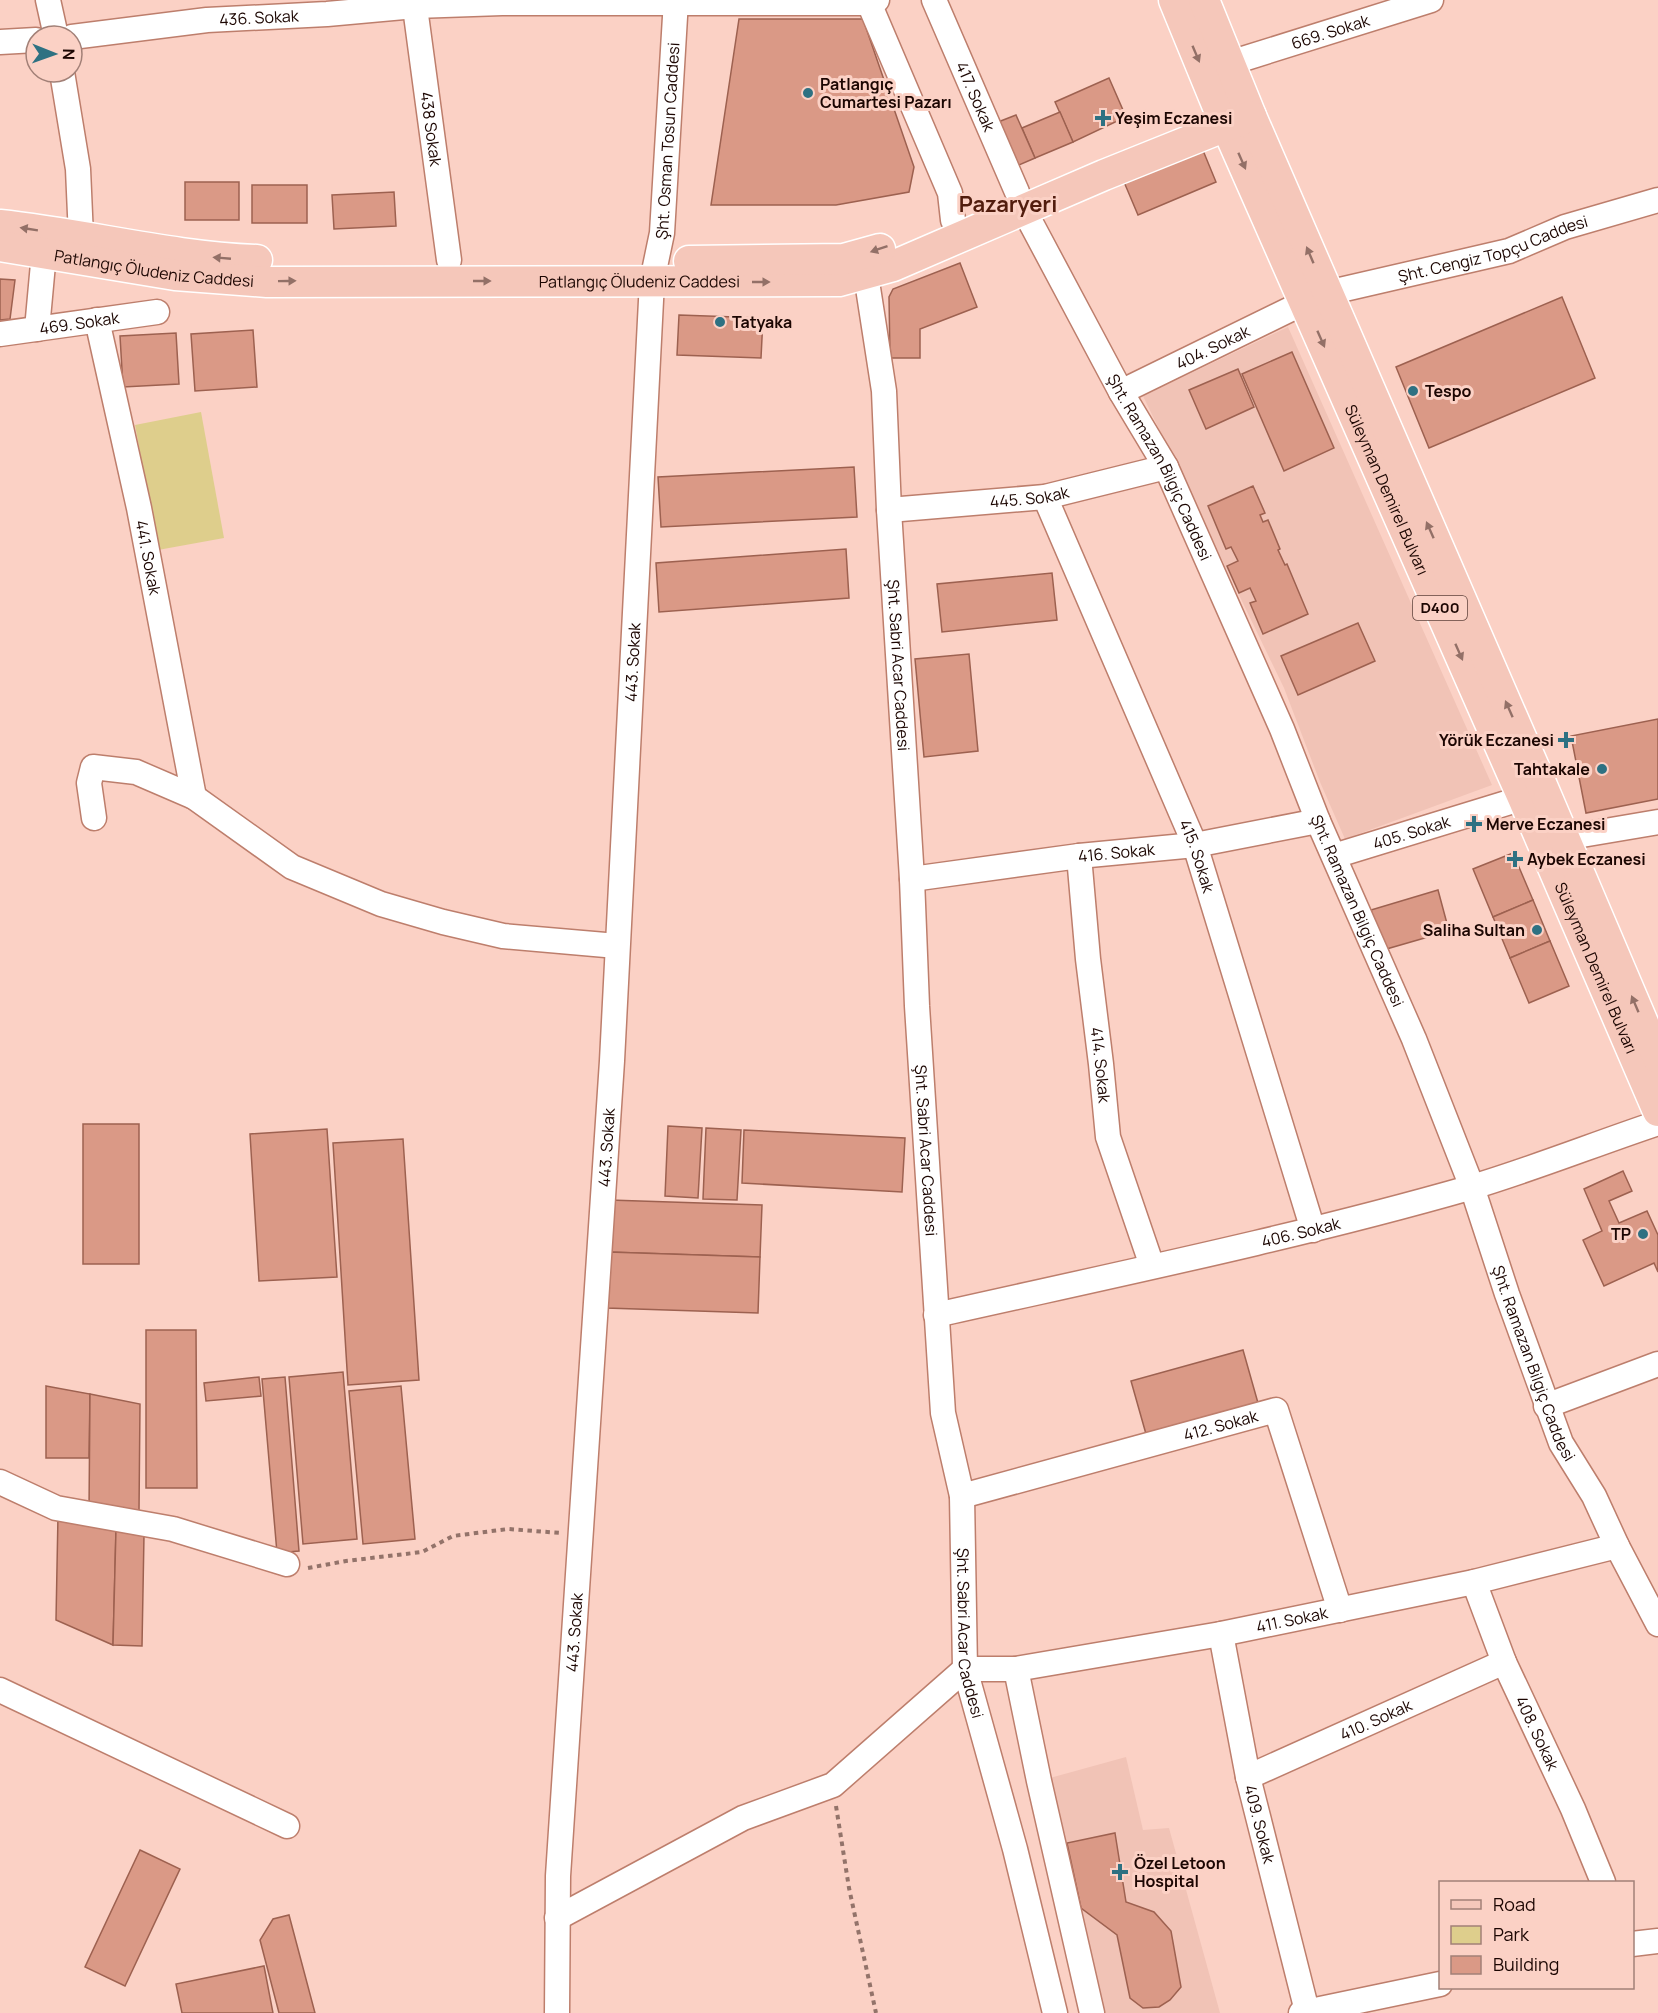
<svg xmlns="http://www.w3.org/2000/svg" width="1658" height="2013" font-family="Manrope,sans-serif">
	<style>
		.built { fill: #f1c3b6 }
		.green { fill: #dece8c }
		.building { fill: #da9986; stroke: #9d6150; stroke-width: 1.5 }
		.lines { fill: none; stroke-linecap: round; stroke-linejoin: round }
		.minor-casing { stroke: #bd7e6c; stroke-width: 27 }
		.major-casing { stroke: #fff; stroke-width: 33 }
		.path { stroke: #93736a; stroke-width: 4; stroke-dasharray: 4.5 4.5; stroke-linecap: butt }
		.minor { stroke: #fff; stroke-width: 24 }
		.major { stroke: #f5c7ba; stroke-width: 30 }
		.oneway { fill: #937067 }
		.poi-dot { fill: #2e7182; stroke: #fbd1c5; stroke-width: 2 }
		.labels { text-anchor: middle; stroke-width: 6; stroke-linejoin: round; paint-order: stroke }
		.shield { fill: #fbd1c5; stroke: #5f433c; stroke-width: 1.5 }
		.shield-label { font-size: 15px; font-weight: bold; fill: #1c0602 }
		.street-label { font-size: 16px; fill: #1c0602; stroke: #fbd1c5 }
		.poi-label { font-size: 16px; font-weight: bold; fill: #1c0602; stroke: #fbd1c5; text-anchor: start }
		.district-label { font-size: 22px; font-weight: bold; fill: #511c0d; stroke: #fbd1c5 }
	</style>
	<rect width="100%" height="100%" fill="#fbd1c5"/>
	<!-- built -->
	<g class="built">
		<path d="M1288,327L1492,785L1345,839L1320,782L1284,688L1143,396Z"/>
		<path d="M1126,1757L1143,1830L1169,1828L1220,2013H1092L1039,1781Z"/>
	</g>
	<!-- green -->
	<path class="green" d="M201,412L224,538L158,550L135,425Z"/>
	<!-- building -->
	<g class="building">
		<path d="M739,19H863L914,167L909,192L836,205H711Z"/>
		<path d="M1109,78L1126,117L1073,142L1055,102Z"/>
		<path d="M1060,112L1073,142L1035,158L1022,128Z"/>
		<path d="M1016,115L1035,158L1012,168L993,124Z"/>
		<path d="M1202,148L1216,182L1138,215L1124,182Z"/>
		<rect x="185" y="182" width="54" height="38"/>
		<rect x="252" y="185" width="55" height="38"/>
		<path d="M394,192L396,226L334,229L332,195Z"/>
		<path d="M960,263L977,307L920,329V358H890L889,297L893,289Z"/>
		<path d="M0,279L15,280L10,319L0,320Z"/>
		<path d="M1562,297L1595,378L1429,448L1396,367Z"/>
		<path d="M679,315L763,318L761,358L677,355Z"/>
		<path d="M253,330L257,387L195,391L191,334Z"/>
		<path d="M176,333L179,384L123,387L120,336Z"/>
		<path d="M1292,352L1334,448L1284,471L1242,374Z"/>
		<path d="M1238,369L1254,407L1206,429L1189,390Z"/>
		<path d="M854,467L857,517L661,527L658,477Z"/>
		<path d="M1253,486L1265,513L1260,515L1263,522L1268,520L1280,549L1278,550L1285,565L1287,564L1308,614L1263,634L1250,603L1256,601L1250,588L1239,593L1227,566L1238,561L1231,547L1226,549L1208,506Z"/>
		<path d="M846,549L849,598L659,612L656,563Z"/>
		<path d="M1052,573L1057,620L942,632L937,584Z"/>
		<path d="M1358,623L1375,661L1298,695L1281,656Z"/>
		<path d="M969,654L978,751L924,757L915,659Z"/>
		<path d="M1658,719V799L1586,813L1571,736Z"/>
		<path d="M1513,853L1533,900L1493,917L1473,869Z"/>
		<path d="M1438,890L1449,931L1383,950L1371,910Z"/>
		<path d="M1533,900L1550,941L1510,958L1493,917Z"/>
		<path d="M1550,941L1569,986L1529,1003L1510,958Z"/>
		<rect x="83" y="1124" width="56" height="140"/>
		<path d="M668,1126L702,1128L698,1198L665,1196Z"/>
		<path d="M706,1128L741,1130L737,1200L703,1199Z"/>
		<path d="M327,1129L337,1277L259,1281L250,1134Z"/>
		<path d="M744,1130L905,1138L902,1192L742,1183Z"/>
		<path d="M403,1139L419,1380L348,1385L333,1143Z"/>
		<path d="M1623,1171L1632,1191L1609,1201L1619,1223L1647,1211L1658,1235V1272L1654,1263L1604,1286L1583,1240L1602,1231L1584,1189Z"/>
		<path d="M609,1200L762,1205L760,1257L608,1252Z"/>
		<path d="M608,1252L760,1257L758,1313L606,1308Z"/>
		<path d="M146,1330H196L197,1488H146Z"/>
		<path d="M1243,1350L1258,1403L1146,1434L1131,1381Z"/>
		<path d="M343,1372L357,1539L303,1544L289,1377Z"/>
		<path d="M259,1377L261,1396L206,1401L204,1383Z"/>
		<path d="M285,1377L299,1551L277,1553L262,1379Z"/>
		<path d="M46,1386L90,1394L89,1458H46Z"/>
		<path d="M401,1386L415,1539L363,1544L349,1391Z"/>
		<path d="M90,1394L140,1404L139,1511H89Z"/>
		<path d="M58,1515L116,1529L113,1645L56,1620Z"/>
		<path d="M116,1529L144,1535L142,1646L113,1645Z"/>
		<path d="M1115,1833L1126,1902L1154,1912L1171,1931L1181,1987L1170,2000L1159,2007L1143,2008L1130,1998L1117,1935L1081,1908L1067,1843Z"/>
		<path d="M140,1850L180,1869L125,1986L85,1967Z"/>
		<path d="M289,1915L315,2013H279L260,1940L273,1919Z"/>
		<path d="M264,1966L273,2013H182L176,1984Z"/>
	</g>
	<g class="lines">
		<!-- minor casing -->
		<g class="minor-casing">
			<g id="minor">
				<path d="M48,0L56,36"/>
				<path id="s1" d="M414,0L449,260"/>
				<path id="s2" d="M934,0L1017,192"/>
				<path d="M869,3L950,193L953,220"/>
				<path id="s3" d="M72,37L207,20L327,14L415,6L502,3H869L877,0"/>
				<path d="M0,42L36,40"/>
				<path id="s4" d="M1230,63L1431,0"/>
				<path d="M62,72L78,169L81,237"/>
				<path id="s5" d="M1024,210L1121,392L1166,467L1282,729L1318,821L1414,1039L1472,1187L1507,1294L1561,1443L1594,1496L1617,1546L1658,1624"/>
				<path id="s6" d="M866,275L884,391L889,510L912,879L917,1006L943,1413L962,1496L965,1669L1015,1849L1055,2013"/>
				<path id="s7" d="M1327,293L1509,251L1565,227L1658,200"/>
				<path id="s8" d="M97,320L139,508L194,797"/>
				<path d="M37,329L44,253"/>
				<path id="s9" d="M0,334L157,312"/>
				<path id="s10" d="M1121,392L1305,302"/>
				<path id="s11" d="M1045,497L1195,845L1313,1230"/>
				<path id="s12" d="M889,510L1045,497L1166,467"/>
				<path d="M94,818L89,783L93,767L136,772L194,797L292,867L381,904L443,922L503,936L617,946"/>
				<path d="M1549,843L1564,838L1658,822"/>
				<path id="s13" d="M1079,856L1088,959L1101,1064L1108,1137L1152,1266"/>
				<path id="s14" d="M1334,856L1523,798"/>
				<path id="s15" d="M912,879L1079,856L1195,845L1318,821"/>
				<path id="s16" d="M936,1315C1114,1275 1294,1238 1469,1188C1533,1169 1595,1144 1658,1123"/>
				<path d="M1546,1406L1658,1364"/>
				<path d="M0,1482L56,1508L173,1529L287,1564"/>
				<path id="s17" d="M962,1496L1276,1410L1340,1610"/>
				<path id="s18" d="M1474,1582L1504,1662L1573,1809L1603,1882"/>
				<path id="s19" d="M1221,1634L1248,1777L1307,2011"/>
				<path d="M1016,1669L1039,1781L1092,2013"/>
				<path d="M0,1690L287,1826"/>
				<path id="s20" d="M1248,1777L1504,1662"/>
				<path id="s21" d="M557,1918L743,1818L833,1785L965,1669H1016L1221,1634L1474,1582L1617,1546"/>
				<path d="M1632,1944L1658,1941"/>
				<path id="s22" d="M557,2013L558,1876L612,1061L652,281L662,233L676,0"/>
				<path d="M1301,2013L1440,1984"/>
			</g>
		</g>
		<!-- major casing -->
		<g class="major-casing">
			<g id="major">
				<path id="s23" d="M1174,0L1218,107L1523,798L1658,1111"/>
				<path d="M1204,0L1251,116L1540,781L1658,1058"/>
				<path d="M0,225C86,234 171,257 257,260"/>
				<path id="s24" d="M0,246L175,275L267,282L839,281L893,266L1104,175L1251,116"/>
				<path d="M689,261L844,259L880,249"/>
			</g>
		</g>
		<!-- path -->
		<g class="path">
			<path d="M308,1568L346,1561L422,1552L453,1536L508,1529L561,1533"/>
			<path d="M836,1806L849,1888L876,2013"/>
		</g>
		<!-- minor -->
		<use href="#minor" class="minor"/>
		<!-- major -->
		<use href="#major" class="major"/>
	</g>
	<!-- one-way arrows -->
	<defs><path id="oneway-solid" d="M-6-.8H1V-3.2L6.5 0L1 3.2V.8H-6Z" transform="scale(1.5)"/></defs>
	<g class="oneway">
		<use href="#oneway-solid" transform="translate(1196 54) rotate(67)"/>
		<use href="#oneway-solid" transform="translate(1242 161) rotate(66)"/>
		<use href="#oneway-solid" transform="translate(29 229) rotate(-171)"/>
		<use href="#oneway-solid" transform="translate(879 249) rotate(161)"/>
		<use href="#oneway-solid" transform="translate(1310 255) rotate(-113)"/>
		<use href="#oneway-solid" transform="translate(222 258) rotate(-175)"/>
		<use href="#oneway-solid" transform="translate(287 281) rotate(-1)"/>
		<use href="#oneway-solid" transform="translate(482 281)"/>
		<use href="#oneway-solid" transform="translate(761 282)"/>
		<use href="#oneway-solid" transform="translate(1321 339) rotate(66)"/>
		<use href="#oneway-solid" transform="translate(1430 530) rotate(-114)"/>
		<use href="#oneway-solid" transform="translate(1459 652) rotate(66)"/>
		<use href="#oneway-solid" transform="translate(1509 709) rotate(-114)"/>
		<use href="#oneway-solid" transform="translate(1635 1004) rotate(-113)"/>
	</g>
	<!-- markers -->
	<g class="poi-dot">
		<circle cx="808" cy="93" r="6"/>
		<path d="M1100 109h6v6h6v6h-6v6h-6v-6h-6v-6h6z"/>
		<circle cx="720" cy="322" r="6"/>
		<circle cx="1413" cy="391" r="6"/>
		<path d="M1563 731h6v6h6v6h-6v6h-6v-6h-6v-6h6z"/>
		<circle cx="1602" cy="769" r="6"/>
		<path d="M1471 815h6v6h6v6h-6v6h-6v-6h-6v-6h6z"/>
		<path d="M1512 850h6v6h6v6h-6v6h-6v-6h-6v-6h6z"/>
		<circle cx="1537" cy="930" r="6"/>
		<circle cx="1643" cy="1234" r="6"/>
		<path d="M1117 1863h6v6h6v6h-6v6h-6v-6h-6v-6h6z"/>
	</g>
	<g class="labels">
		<!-- shield labels -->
		<rect class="shield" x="1413" y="596" width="54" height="24" rx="4.5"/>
		<g class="shield-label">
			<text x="1440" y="613">D400</text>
		</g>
		<!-- street labels -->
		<g class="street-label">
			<text dy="6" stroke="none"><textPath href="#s3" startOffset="188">436. Sokak</textPath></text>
			<text dy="6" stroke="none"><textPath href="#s4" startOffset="105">669. Sokak</textPath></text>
			<text dy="6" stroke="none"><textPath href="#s2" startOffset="105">417. Sokak</textPath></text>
			<text dy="6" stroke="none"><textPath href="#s1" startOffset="130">438 Sokak</textPath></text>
			<text dy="6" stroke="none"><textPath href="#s22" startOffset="1876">Şht. Osman Tosun Caddesi</textPath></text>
			<text dy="6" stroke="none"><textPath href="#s7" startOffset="172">Şht. Cengiz Topçu Caddesi</textPath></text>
			<text dy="6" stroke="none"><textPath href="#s24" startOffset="156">Patlangıç Öludeniz Caddesi</textPath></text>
			<text dy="6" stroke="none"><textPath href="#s24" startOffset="642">Patlangıç Öludeniz Caddesi</textPath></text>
			<text dy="6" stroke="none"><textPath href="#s9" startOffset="80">469. Sokak</textPath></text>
			<text dy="6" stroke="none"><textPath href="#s10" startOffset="102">404. Sokak</textPath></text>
			<text dy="6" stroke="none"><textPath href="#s5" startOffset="291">Şht. Ramazan Bilgiç Caddesi</textPath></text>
			<text dy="6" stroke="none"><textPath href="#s23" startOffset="534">Süleyman Demirel Bulvarı</textPath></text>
			<text dy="6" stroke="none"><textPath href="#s12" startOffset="141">445. Sokak</textPath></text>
			<text dy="6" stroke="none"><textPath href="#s8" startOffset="243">441. Sokak</textPath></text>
			<text dy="6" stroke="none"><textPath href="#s22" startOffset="1353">443. Sokak</textPath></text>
			<text dy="6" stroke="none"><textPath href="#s6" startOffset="392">Şht. Sabri Acar Caddesi</textPath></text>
			<text dy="6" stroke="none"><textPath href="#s14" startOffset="81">405. Sokak</textPath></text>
			<text dy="6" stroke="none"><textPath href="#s15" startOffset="206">416. Sokak</textPath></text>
			<text dy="6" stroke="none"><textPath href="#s11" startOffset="390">415. Sokak</textPath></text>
			<text dy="6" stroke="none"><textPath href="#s5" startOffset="777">Şht. Ramazan Bilgiç Caddesi</textPath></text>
			<text dy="6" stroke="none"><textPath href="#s23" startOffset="1056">Süleyman Demirel Bulvarı</textPath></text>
			<text dy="6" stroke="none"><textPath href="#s13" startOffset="210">414. Sokak</textPath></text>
			<text dy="6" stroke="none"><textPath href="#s22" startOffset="867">443. Sokak</textPath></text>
			<text dy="6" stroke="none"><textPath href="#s6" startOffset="878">Şht. Sabri Acar Caddesi</textPath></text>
			<text dy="6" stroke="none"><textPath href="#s16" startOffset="374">406. Sokak</textPath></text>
			<text dy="6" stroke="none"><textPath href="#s5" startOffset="1263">Şht. Ramazan Bilgiç Caddesi</textPath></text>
			<text dy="6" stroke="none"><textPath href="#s17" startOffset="268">412. Sokak</textPath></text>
			<text dy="6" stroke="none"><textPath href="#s21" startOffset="814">411. Sokak</textPath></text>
			<text dy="6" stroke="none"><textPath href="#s22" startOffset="381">443. Sokak</textPath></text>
			<text dy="6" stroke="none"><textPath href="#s6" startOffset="1364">Şht. Sabri Acar Caddesi</textPath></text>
			<text dy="6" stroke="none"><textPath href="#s20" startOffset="140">410. Sokak</textPath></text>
			<text dy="6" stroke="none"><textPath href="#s18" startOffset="164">408. Sokak</textPath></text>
			<text dy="6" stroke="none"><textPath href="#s19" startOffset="194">409. Sokak</textPath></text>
		</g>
		<!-- poi labels -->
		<g class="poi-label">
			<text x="820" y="90">Patlangıç<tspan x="820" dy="18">Cumartesi Pazarı</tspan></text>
			<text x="1115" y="124">Yeşim Eczanesi</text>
			<text x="732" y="328">Tatyaka</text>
			<text x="1425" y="397">Tespo</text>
			<text x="1554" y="746" text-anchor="end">Yörük Eczanesi</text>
			<text x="1590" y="775" text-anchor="end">Tahtakale</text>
			<text x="1486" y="830">Merve Eczanesi</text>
			<text x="1527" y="865">Aybek Eczanesi</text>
			<text x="1525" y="936" text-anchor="end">Saliha Sultan</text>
			<text x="1631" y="1240" text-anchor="end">TP</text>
			<text x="1134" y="1869">Özel Letoon<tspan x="1134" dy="18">Hospital</tspan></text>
		</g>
		<!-- district labels -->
		<g class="district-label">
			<text x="1008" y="212">Pazaryeri</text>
		</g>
	</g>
	<!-- legend -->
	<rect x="1439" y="1881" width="195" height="108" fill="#fbd1c5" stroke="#a28077" stroke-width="1.5"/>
	<rect x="1451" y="1900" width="30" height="9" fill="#f5c7ba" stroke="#a28077" stroke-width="1.5"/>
	<text x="1493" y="1911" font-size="18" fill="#1c0602">Road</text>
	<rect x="1451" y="1926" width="30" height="18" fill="#dece8c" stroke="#a28077" stroke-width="1.5"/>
	<text x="1493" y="1941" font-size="18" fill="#1c0602">Park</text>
	<rect x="1451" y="1956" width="30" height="18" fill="#da9986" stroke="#a28077" stroke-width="1.5"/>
	<text x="1493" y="1971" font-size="18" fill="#1c0602">Building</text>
	<!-- north arrow -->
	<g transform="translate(54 54) rotate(91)"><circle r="28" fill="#fbd1c5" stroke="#a28077" stroke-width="1.5"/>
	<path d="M0-4.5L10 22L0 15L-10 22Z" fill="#2e7182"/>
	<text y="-9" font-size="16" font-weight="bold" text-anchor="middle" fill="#1c0602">N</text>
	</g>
</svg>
